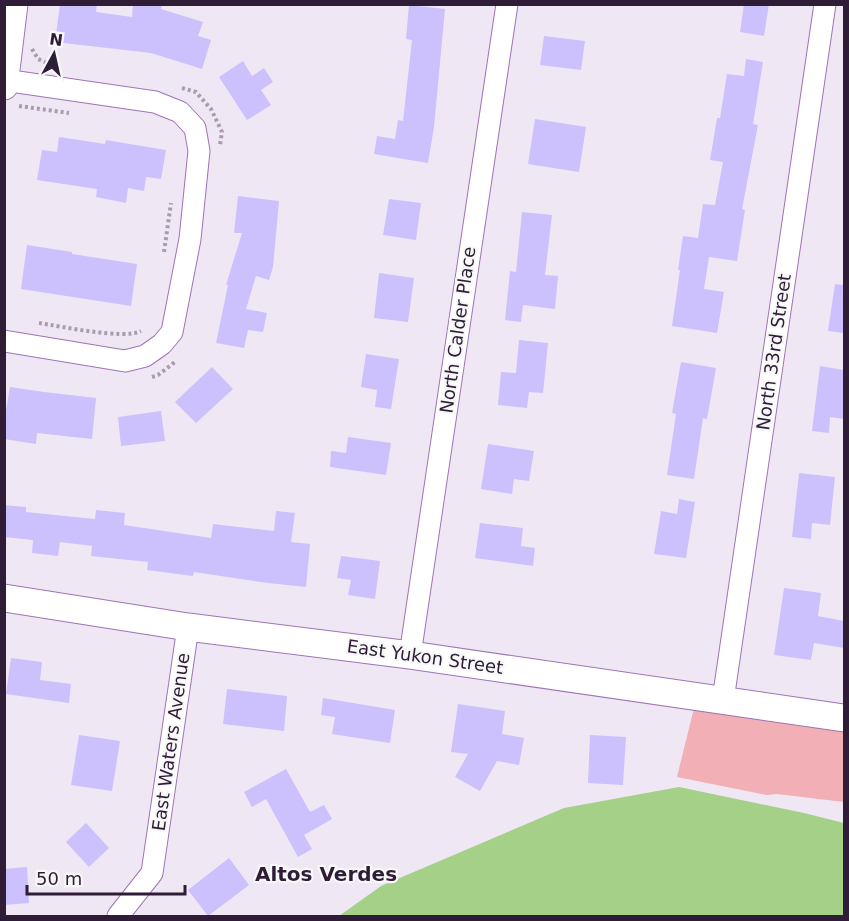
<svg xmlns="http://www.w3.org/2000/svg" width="849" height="921" font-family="'DejaVu Sans',sans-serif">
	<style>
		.green { fill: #f2afb5 }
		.water { fill: #a5d088 }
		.building { fill: #ccc1fd }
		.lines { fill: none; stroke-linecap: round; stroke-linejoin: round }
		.minor-casing { stroke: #9e74b5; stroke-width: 23 }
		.tertiary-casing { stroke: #9e74b5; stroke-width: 29 }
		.path { stroke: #a99caf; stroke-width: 4; stroke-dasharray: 3 3; stroke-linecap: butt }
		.minor { stroke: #fff; stroke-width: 21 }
		.tertiary { stroke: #fff; stroke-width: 27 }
		.labels { text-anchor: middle; stroke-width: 4.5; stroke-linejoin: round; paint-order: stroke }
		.street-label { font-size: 18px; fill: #2f1d38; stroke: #f8f8f8 }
		.neighbourhood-label { font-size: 20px; font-weight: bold; fill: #2f1d38; stroke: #f8f8f8 }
	</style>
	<rect width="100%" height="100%" fill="#f0e7f5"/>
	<!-- green -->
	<path class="green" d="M694,708L844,730V802L777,794L767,795L677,777Z"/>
	<!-- water -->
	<path class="water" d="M679,787L804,813L844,823V916H339L381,886L564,808Z"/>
	<!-- building -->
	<g class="building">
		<path d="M60,4H97L96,12L132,17L133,4H162L161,9L203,22L198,36L211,40L202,69L151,53L55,42Z"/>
		<path d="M744,4H769L764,36L740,32Z"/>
		<path d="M409,5L445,9L434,127L428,163L374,154L377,136L395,139L398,120L403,121L412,40L406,39Z"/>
		<path d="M544,36L585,41L581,70L540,65Z"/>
		<path d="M746,59L763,62L753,124L758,125L742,209L745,210L737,261L709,257L704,289L724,292L717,333L672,326L680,270H678L683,236L698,238L703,204L715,205L723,162L710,160L717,118H720L727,74L744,76Z"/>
		<path d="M243,61L252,76L264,68L273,82L261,90L271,105L247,120L219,77Z"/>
		<path d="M535,119L586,127L579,172L528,164Z"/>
		<path d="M59,137L105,144L106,140L166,150L161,179L146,177L144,191L128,188L126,203L96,197L97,189L37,180L42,150L57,152Z"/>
		<path d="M238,196L279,201L273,267L269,280L256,276L246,309L267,313L263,332L248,330L244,348L216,343L228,285H226L242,233H234Z"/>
		<path d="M389,199L421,203L416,240L383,235Z"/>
		<path d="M522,212L552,215L545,275L558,276L555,309L523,305L521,322L505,320L510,271L516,272Z"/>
		<path d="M27,245L72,252V254L137,264L131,306L21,289Z"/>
		<path d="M379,273L414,278L408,322L374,318Z"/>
		<path d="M835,284L844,285V333L828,331Z"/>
		<path d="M519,340L548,343L543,393L529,392L527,408L498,405L501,372L516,373Z"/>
		<path d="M366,354L399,359L391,409L375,407L377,390L361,387Z"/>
		<path d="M681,362L716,368L707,419L703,418L694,479L667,475L676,414L672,413Z"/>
		<path d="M820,366L844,370V419L830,417L829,433L812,431Z"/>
		<path d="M212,367L233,389L196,423L175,402Z"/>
		<path d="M10,387L44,392L96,398L92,439L37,433L36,444L4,439V421Z"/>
		<path d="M161,411L165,441L121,446L118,417Z"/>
		<path d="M348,437L391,443L386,475L330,467L331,451L346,453Z"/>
		<path d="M488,444L534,451L529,481L514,479L512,494L481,489Z"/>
		<path d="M799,473L835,477L830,525L812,523L811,539L792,537Z"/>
		<path d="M679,499L695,502L686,558L654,554L661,511L677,514Z"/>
		<path d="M4,505L26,507V512L95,519L96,510L125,513L124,525L211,538L213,524L274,531L276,511L295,513L291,542L310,544L306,587L268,583L194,572L193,576L147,570L148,562L91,556L92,546L60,542L58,556L32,553L33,540L4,537Z"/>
		<path d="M480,523L523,528L521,546L535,548L533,566L475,558Z"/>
		<path d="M341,556L380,561L375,599L348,595L351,580L337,578Z"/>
		<path d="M784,588L821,593L818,616L844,621V648L814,643L811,660L774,655Z"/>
		<path d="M11,658L42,662L40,680L71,684L69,703L6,694Z"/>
		<path d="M227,689L287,696L284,731L223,724Z"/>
		<path d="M323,698L395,710L390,743L332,734L335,717L321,715Z"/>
		<path d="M458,704L505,711L502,734L524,738L519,765L497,761L480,791L455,777L468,754L451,752Z"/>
		<path d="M79,735L120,741L112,791L71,785Z"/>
		<path d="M590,735L626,737L623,785L588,783Z"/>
		<path d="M286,769L310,812L324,805L332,819L304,835L312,849L298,857L266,799L252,807L244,792Z"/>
		<path d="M86,823L109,848L89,867L66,842Z"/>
		<path d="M229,858L249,885L208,916L188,890Z"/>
		<path d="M27,867L29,903L4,905V869Z"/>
	</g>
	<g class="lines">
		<!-- minor casing -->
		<g class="minor-casing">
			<g id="minor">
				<path d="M4,80L155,102L180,112L195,128L199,151L190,239L172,332L162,344L145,356L125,361L4,341"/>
				<path d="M410,655L507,4"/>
				<path d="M723,700L825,4"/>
				<path d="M118,916L152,873L188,627"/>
			</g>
		</g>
		<!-- tertiary casing -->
		<g class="tertiary-casing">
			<g id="tertiary">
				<path d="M4,86L14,4"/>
				<path d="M4,598L188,627L410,655L844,718"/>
			</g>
		</g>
		<!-- path -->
		<g class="path">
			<path d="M32,49L38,59L51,65"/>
			<path d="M182,88L196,92L211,109L222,132L220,145"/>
			<path d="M19,106L69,113"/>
			<path d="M164,252L171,203"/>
			<path d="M39,323C60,326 124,340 141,331"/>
			<path d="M152,377L158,375L175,362"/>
		</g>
		<!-- minor -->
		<use href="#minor" class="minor"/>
		<!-- tertiary -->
		<use href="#tertiary" class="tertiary"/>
	</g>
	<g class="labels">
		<!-- street labels -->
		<g class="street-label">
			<text transform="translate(458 330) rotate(-82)" y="6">North Calder Place</text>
			<text transform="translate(774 352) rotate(-82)" y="6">North 33rd Street</text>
			<text transform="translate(425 657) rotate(8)" y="6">East Yukon Street</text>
			<text transform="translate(171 742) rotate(-82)" y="6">East Waters Avenue</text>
		</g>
		<!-- neighbourhood labels -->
		<g class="neighbourhood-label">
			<text x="326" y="881">Altos Verdes</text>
		</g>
	</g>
	<!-- border -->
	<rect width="849" height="921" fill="none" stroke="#2f1d38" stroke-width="12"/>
	<!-- north arrow -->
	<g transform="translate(54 54) rotate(8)" stroke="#f8f8f8" stroke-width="4.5" paint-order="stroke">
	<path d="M0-4.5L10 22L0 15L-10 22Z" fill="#2f1d38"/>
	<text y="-9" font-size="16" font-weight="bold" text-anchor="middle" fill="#2f1d38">N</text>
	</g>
	<!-- scale -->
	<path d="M27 885v9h158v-9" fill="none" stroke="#2f1d38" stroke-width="3"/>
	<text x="36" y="885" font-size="18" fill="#2f1d38" stroke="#f8f8f8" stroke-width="4.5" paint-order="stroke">50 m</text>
</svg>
